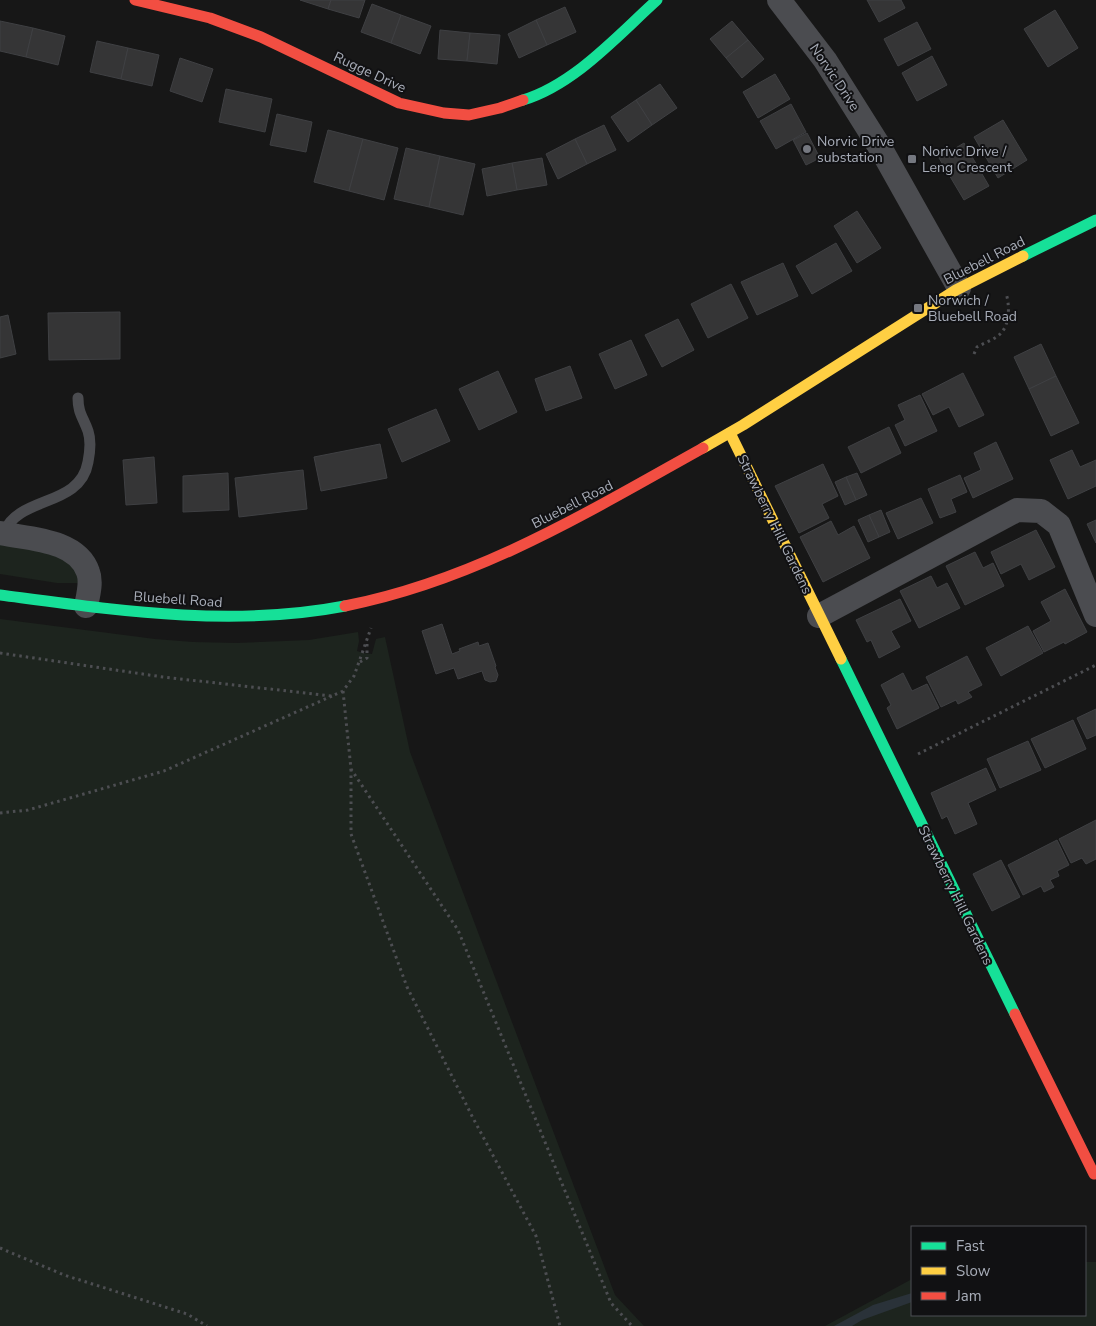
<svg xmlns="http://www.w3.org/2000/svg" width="1096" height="1326" font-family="'Nunito Sans',sans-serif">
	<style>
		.green { fill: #1d241e }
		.water { fill: #2a3239 }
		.building { fill: #353536; stroke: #3f4043 }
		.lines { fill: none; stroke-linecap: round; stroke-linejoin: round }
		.path { stroke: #4d4e52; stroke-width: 3; stroke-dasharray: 2.5 4; stroke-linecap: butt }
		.lane { stroke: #4b4c50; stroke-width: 11 }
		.street { stroke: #4b4c50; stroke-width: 24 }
		.fast { stroke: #16e098; stroke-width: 11 }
		.slow { stroke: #ffcf43; stroke-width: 11 }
		.jam { stroke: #f24e42; stroke-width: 11 }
		.poi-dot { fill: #757880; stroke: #111113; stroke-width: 2 }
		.labels { text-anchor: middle; stroke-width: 4; stroke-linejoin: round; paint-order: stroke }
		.street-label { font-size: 14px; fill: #a8adb8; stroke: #111113 }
		.poi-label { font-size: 14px; fill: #a8adb8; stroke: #111113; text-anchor: start }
	</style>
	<rect width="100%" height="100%" fill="#171717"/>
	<!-- green -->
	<g class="green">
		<path d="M0,543L60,555L76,566L79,583H57L0,574Z"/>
		<path d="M0,619L155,639L193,642L236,643L309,640L358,632L359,641L357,651L363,653L372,654L376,639L385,637L410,752L615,1295L644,1326H0Z"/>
		<path d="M1085,1262H1096V1326H825L912,1279V1315H1085Z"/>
	</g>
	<!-- water -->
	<path class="water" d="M912,1293V1302L862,1320L852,1326H834L873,1305Z"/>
	<!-- building -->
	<g class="building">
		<path d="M300,0H331L328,9Z"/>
		<path d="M331,0H365L359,18L328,9Z"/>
		<path d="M867,0H901L905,8L879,22Z"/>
		<path d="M372,4L401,15L391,43L361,32Z"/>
		<path d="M565,7L576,32L547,45L536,20Z"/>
		<path d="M1055,10L1078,48L1048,67L1024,29Z"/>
		<path d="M401,15L431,26L420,54L391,43Z"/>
		<path d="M536,20L547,45L519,58L508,34Z"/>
		<path d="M0,21L33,28L26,57L0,51Z"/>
		<path d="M732,21L748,40L726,58L710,39Z"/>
		<path d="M917,22L931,49L898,66L884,39Z"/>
		<path d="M33,28L65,36L58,65L26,57Z"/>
		<path d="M440,30L470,33L467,61L438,59Z"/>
		<path d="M470,33L500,35L497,64L467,61Z"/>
		<path d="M748,40L764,59L742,78L726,58Z"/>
		<path d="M97,41L128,48L121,79L90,72Z"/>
		<path d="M128,48L159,55L152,86L121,79Z"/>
		<path d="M932,56L947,85L917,101L902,73Z"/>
		<path d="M180,58L213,69L202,102L170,91Z"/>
		<path d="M775,74L790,99L758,118L743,92Z"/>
		<path d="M660,84L677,108L652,125L636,100Z"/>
		<path d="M226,89L272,99L265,132L219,122Z"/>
		<path d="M636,100L652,125L628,142L611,117Z"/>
		<path d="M791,104L806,132L776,149L760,121Z"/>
		<path d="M277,114L312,122L306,152L270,145Z"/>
		<path d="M1003,120L1027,160L998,178L974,137Z"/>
		<path d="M604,125L616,150L587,164L575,139Z"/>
		<path d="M328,130L363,139L349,191L314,182Z"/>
		<path d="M807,133L820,158L806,165L793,140Z"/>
		<path d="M363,139L398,148L384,200L349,191Z"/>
		<path d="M575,139L587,164L558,179L546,154Z"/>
		<path d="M964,143L989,186L964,200L939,158Z"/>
		<path d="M406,148L440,156L429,207L394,199Z"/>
		<path d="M440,156L475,164L463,215L429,207Z"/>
		<path d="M542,158L547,185L517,190L512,163Z"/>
		<path d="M512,163L517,190L487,196L482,169Z"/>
		<path d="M857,211L881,248L857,263L834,226Z"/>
		<path d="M836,243L852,271L812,294L796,266Z"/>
		<path d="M783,263L798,296L757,315L741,282Z"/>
		<path d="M731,284L748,318L708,338L691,304Z"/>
		<path d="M120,312V359L49,360L48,313Z"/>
		<path d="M8,315L16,354L0,358V317Z"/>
		<path d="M678,319L694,350L662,367L645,335Z"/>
		<path d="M631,340L647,375L615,389L599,354Z"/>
		<path d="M1041,344L1056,376L1029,389L1014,357Z"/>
		<path d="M570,366L582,398L546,411L535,379Z"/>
		<path d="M498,371L517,412L479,430L459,389Z"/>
		<path d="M963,373L984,415L959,427L949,407L933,415L922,394Z"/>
		<path d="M1056,376L1079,423L1051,436L1029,389Z"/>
		<path d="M920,395L937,431L905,446L895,425L905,420L898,405Z"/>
		<path d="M436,409L450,441L402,462L388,429Z"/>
		<path d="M889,427L901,453L861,473L848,447Z"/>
		<path d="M996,442L1013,479L973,498L964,478L981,470L974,453Z"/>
		<path d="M380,444L387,478L321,491L314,457Z"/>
		<path d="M1072,450L1080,467L1096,460V486L1068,499L1050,460Z"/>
		<path d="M154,457L157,503L126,505L123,460Z"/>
		<path d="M823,464L838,496L822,504L829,518L799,533L775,486Z"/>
		<path d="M303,470L307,509L239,517L235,478Z"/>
		<path d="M228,473L229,510L183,512V476Z"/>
		<path d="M857,473L867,495L856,500L846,477Z"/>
		<path d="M960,475L967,492L951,499L956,512L940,518L928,489Z"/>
		<path d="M846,477L856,500L845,505L835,482Z"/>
		<path d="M921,498L933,523L898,539L886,513Z"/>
		<path d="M881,510L890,532L879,537L869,515Z"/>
		<path d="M869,515L879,537L868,542L858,520Z"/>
		<path d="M1096,520V543L1087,524Z"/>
		<path d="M831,521L838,535L854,526L870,558L823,582L800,537Z"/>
		<path d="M1036,530L1055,567L1029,580L1021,564L1001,574L991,552Z"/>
		<path d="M975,552L983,568L993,563L1004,586L965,605L946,566Z"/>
		<path d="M931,576L937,588L947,583L960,608L919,628L900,591Z"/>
		<path d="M1065,589L1087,632L1065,644L1064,642L1044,652L1033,631L1051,621L1041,602Z"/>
		<path d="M900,599L911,621L891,631L900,647L879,658L871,640L867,642L856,620Z"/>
		<path d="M442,624L452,654L460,651L459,649L478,642L479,646L488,643L496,666L495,667L498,675L496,681L490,682L485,680L482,671L458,679L454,668L436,674L422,631Z"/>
		<path d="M1028,626L1043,653L1001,676L986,648Z"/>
		<path d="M967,656L982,685L968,692L972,697L958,704L956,700L941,707L926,677Z"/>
		<path d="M903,673L912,691L927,684L939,708L897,729L887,708L891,705L881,685Z"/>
		<path d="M1096,709V735L1087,739L1077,718Z"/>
		<path d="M1073,720L1086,749L1045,768L1031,739Z"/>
		<path d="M1028,741L1041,770L1000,788L987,759Z"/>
		<path d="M986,768L996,790L968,803L977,824L955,834L947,816L942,819L931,793Z"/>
		<path d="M1096,820V859L1086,864L1082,858L1071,863L1059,839Z"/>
		<path d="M1057,840L1069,865L1057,871L1059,876L1050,880L1054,887L1044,892L1041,886L1023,895L1008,865Z"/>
		<path d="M1001,860L1020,897L992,911L973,874Z"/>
	</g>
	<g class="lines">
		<!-- path -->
		<g class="path">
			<path d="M974,354L977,347C984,343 993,340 999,335C1010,326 1010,306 1006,293"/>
			<path d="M0,653L163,677L332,696L343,691L354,676L371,628"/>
			<path d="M360,662L367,658V644"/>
			<path d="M343,691L351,769L458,930L611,1303L632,1326"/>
			<path d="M918,754L1096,665"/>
			<path d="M351,769V834L407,987L473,1118L536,1236L560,1326"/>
			<path d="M0,813L28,810L164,771L332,696"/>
			<path d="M0,1248L64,1275L187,1314L207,1326"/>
		</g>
		<!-- lane -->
		<path class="lane" d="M4,533C18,495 80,508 88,462C90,452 91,440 88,431C83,417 78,413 78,398"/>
		<!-- street -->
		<g class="street">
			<path d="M779,0L825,60L881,149L959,288"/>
			<path d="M0,533C28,539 77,539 88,572C92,582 88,596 86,606"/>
			<path d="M819,616L1017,510L1041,511L1059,525L1096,615"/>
		</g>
		<!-- fast -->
		<g class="fast">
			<path d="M523,100C575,84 617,36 657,0"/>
			<path d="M1023,256L1096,220"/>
			<path d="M0,595C114,610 231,628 345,606"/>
			<path d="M841,659L1015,1014"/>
		</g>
		<!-- slow -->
		<g class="slow">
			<path d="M730,433L841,659"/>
			<path d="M703,448L743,425L956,290L1023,256"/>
		</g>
		<!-- jam -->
		<g class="jam">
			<path d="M135,0L210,18L261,37L399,103L444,113L469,115L500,108L523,100"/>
			<path d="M345,606C477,580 588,512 703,448"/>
			<path d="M1015,1014L1094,1174"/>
		</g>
	</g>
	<!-- markers -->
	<g class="poi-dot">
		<circle cx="807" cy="149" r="5"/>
		<rect x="907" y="154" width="10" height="10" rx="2.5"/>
		<rect x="913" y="303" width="10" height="10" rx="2.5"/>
	</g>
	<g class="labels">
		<!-- street labels -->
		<g class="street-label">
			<text transform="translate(370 72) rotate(25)" y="5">Rugge Drive</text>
			<text transform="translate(835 77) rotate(56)" y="5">Norvic Drive</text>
			<text transform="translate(984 260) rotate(-27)" y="5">Bluebell Road</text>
			<text transform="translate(572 504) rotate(-27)" y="5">Bluebell Road</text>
			<text transform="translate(775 524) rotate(64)" y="5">Strawberry Hill Gardens</text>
			<text transform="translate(178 599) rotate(4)" y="5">Bluebell Road</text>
			<text transform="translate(956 895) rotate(64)" y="5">Strawberry Hill Gardens</text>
		</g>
		<!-- poi labels -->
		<g class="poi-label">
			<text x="817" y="146">Norvic Drive<tspan x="817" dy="16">substation</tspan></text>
			<text x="922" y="156">Norivc Drive /<tspan x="922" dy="16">Leng Crescent</tspan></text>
			<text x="928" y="305">Norwich /<tspan x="928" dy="16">Bluebell Road</tspan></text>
		</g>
	</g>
	<!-- legend -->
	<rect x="911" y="1226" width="175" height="90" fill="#111113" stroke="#4d4f55"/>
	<rect x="921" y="1242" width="25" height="8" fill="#16e098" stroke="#4d4f55"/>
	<text x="956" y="1251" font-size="15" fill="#a8adb8">Fast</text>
	<rect x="921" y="1267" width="25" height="8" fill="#ffcf43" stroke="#4d4f55"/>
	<text x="956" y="1276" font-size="15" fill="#a8adb8">Slow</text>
	<rect x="921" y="1292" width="25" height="8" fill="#f24e42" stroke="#4d4f55"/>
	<text x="956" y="1301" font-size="15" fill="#a8adb8">Jam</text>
</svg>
